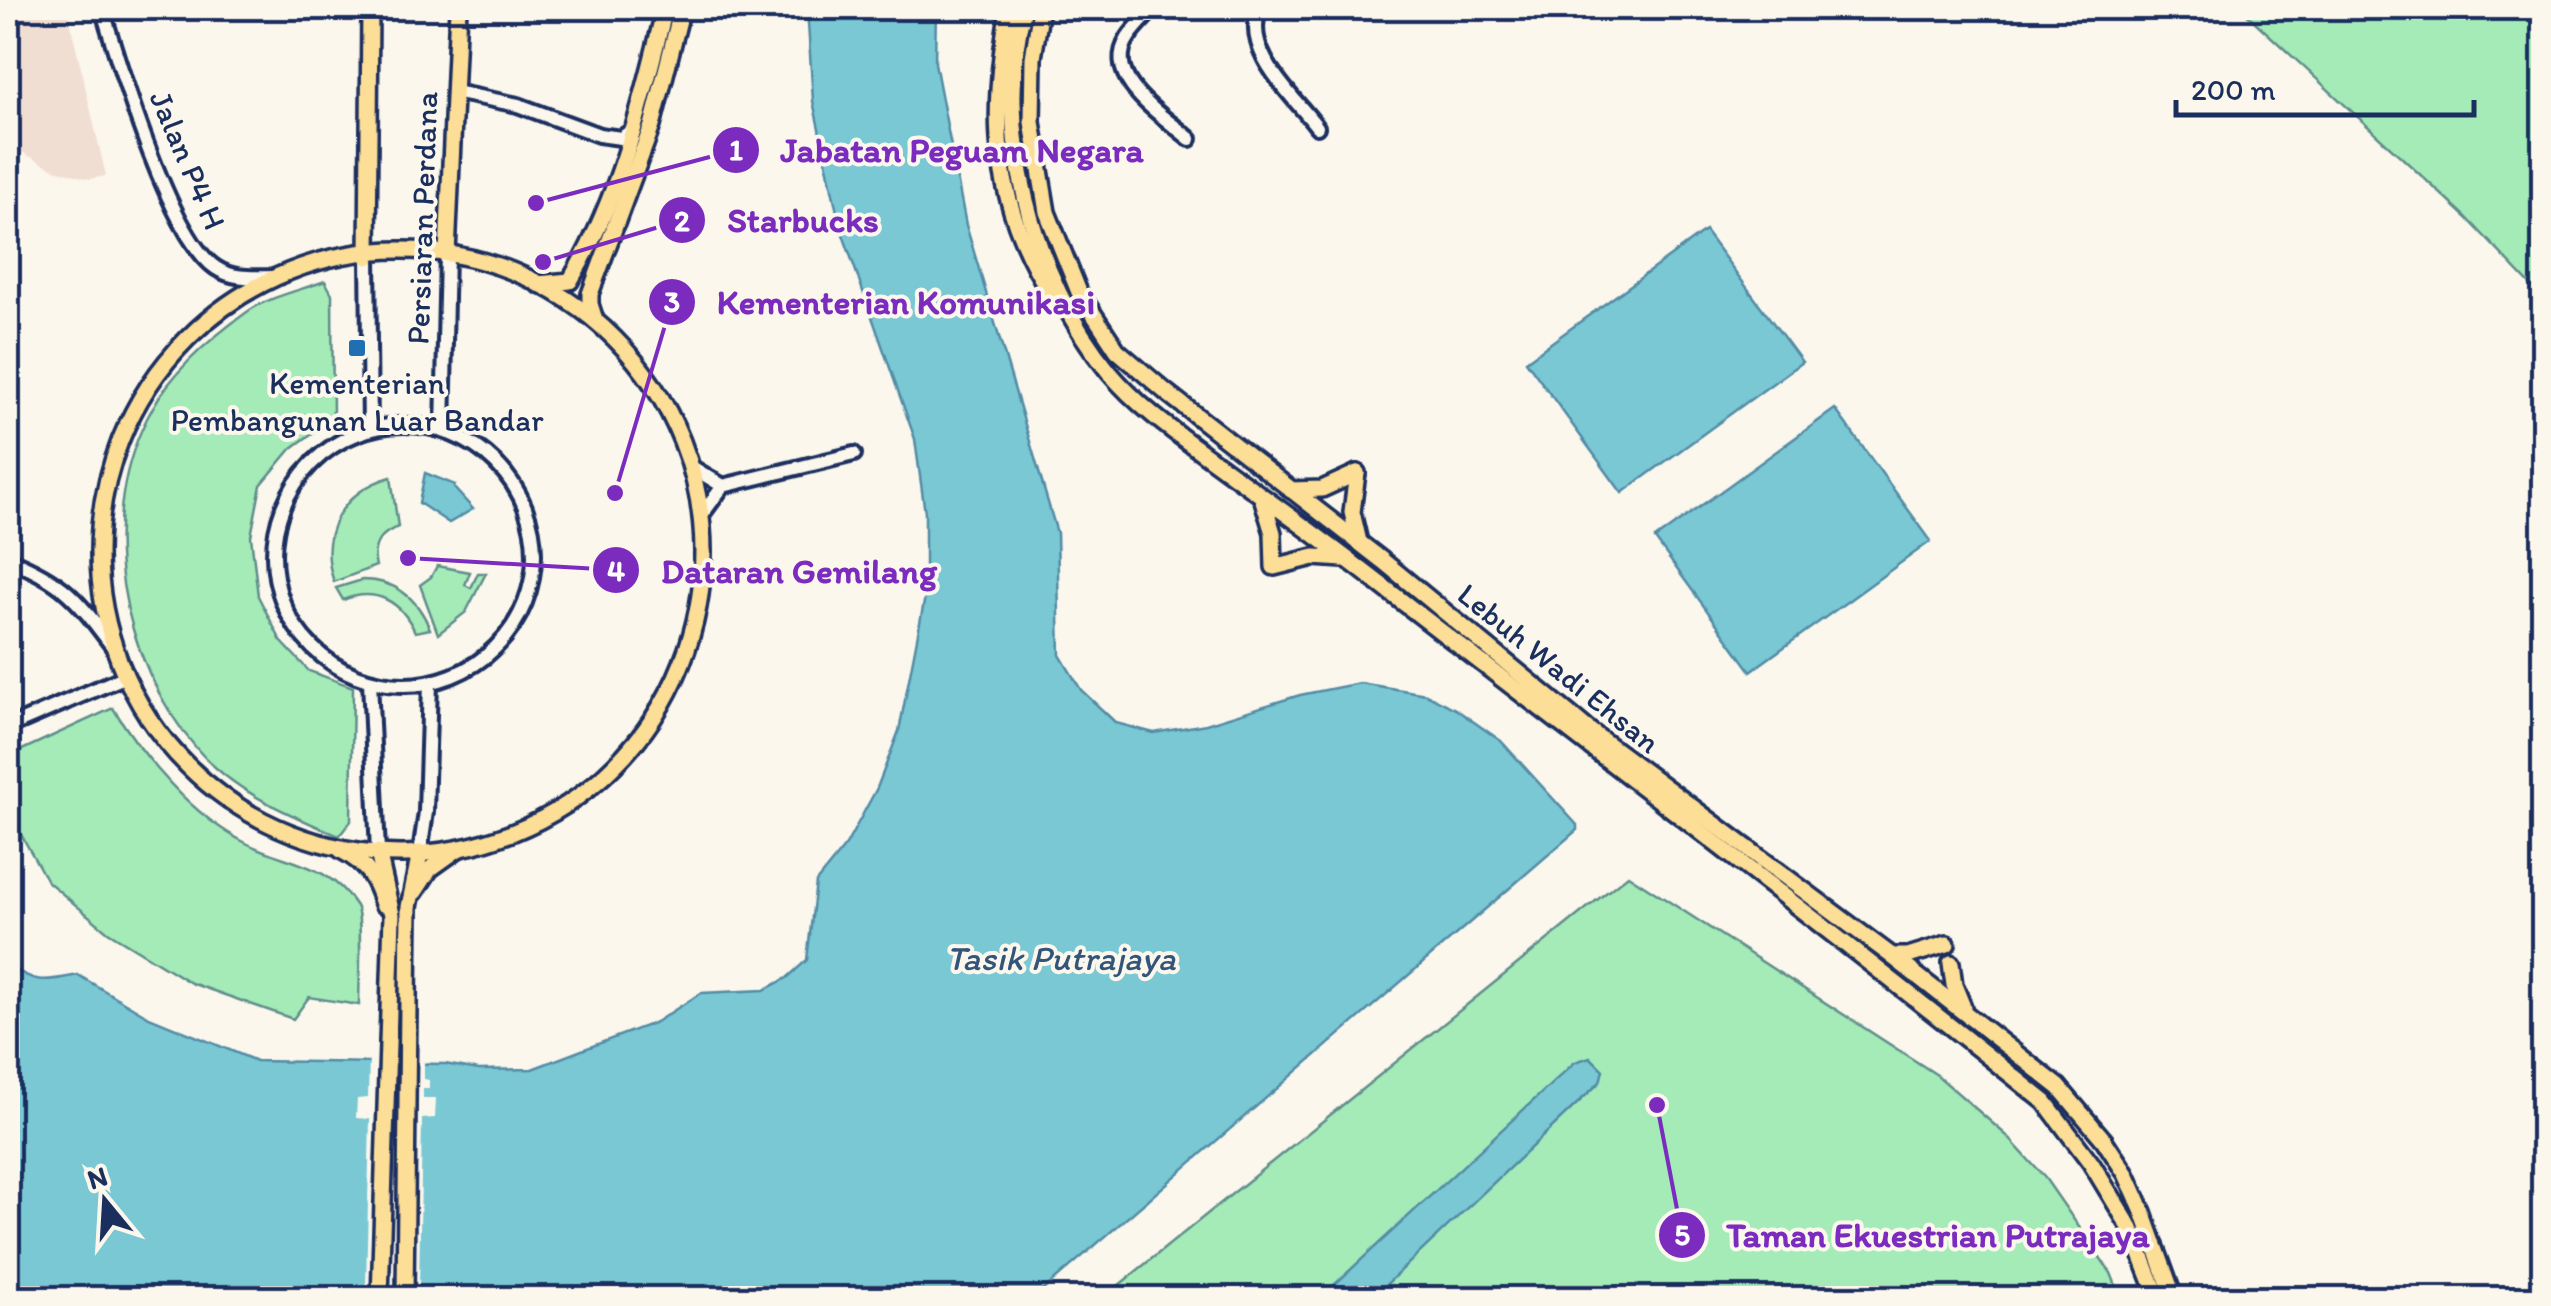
<svg xmlns="http://www.w3.org/2000/svg" width="2551" height="1306" font-family="Itim,sans-serif">
	<style>
		.built { fill: #f1ded2 }
		.green { fill: #a4ebb8; stroke: #608d8b; stroke-width: 2.5 }
		.water { fill: #79c8d4; stroke: #538ba5; stroke-width: 2.5 }
		.pier { fill: #fbf7ec }
		.lines { fill: none; stroke-linecap: round; stroke-linejoin: round }
		.minor-casing { stroke: #1b2f5e; stroke-width: 20 }
		.major-casing { stroke: #1b2f5e; stroke-width: 22 }
		.minor { stroke: #fbf7ec; stroke-width: 12 }
		.major { stroke: #fdde96; stroke-width: 15 }
		.poi-dot { fill: #1f6fb2; stroke: #fbf7ec; stroke-width: 4 }
		.labels { text-anchor: middle; stroke-width: 8; stroke-linejoin: round; paint-order: stroke }
		.street-label { font-size: 32px; fill: #1b2f5e; stroke: #fbf7ec }
		.poi-label { font-size: 32px; fill: #1b2f5e; stroke: #fbf7ec }
		.water-label { font-size: 35px; font-style: italic; fill: #32557c; stroke: #fbf7ec }
		.leader { fill: none; stroke: #7b2cbf; stroke-width: 4 }
		.callout-dot { fill: #7b2cbf; stroke: #fbf7ec; stroke-width: 4 }
		.mark-label { font-size: 30px; text-anchor: middle; font-weight: bold; fill: #fff }
		.callout-label { font-size: 35px; text-anchor: middle; font-weight: bold; fill: #7b2cbf; stroke: #fbf7ec; stroke-width: 8; stroke-linejoin: round; paint-order: stroke }
	</style>
	<rect width="100%" height="100%" fill="#fbf7ec"/>
	<filter id="ink" filterUnits="userSpaceOnUse"><feTurbulence type="fractalNoise" baseFrequency=".01" numOctaves="2"/><feDisplacementMap in="SourceGraphic" scale="20" xChannelSelector="R" yChannelSelector="G"/><feConvolveMatrix kernelMatrix="1 2 1 2 8 2 1 2 1" color-interpolation-filters="sRGB"/></filter>
	<g filter="url(#ink)">
		<!-- built -->
		<path class="built" d="M22,8H67L106,176L89,179L52,168L8,145V10Z"/>
		<!-- green -->
		<g class="green">
			<path d="M2240,8H2543V298L2466,217Z"/>
			<path d="M325,281L332,294L333,418L292,448L261,485L251,536L258,596L281,641L309,671L353,687L351,821L339,836C289,814 235,793 198,750C120,660 92,515 152,409C173,371 212,337 247,312C268,297 301,290 325,281Z"/>
			<path d="M391,477L398,527C379,534 371,546 376,566L334,582C317,534 342,491 391,477Z"/>
			<path d="M437,566L470,572L465,585L471,588L478,573H486L466,612L438,634L420,585L431,577Z"/>
			<path d="M362,580C396,580 418,599 430,629L415,632C401,601 376,587 343,600L336,588Z"/>
			<path d="M113,708C144,758 192,816 246,843C288,864 329,863 356,906C363,918 359,987 359,1005L309,997L293,1019L191,983L108,932L47,881L8,811V763L11,755Z"/>
			<path d="M1628,875L1937,1075L2006,1135L2045,1178L2111,1273L2121,1298H1103Z"/>
		</g>
		<!-- water -->
		<g class="water">
			<path d="M807,8H936L935,63L966,225L1057,533L1060,655L1081,690L1116,723L1154,733L1206,724L1300,695L1360,683L1426,694L1457,710L1501,741L1577,825V830L1034,1298H8V964C35,985 46,981 78,975L149,1017L256,1061L445,1064L479,1070L532,1069L656,1022L701,993L764,990L787,978L807,960L816,882L846,845L877,788L899,731L925,597V513L915,439L840,226L813,101Z"/>
			<path d="M1705,231L1802,362L1622,493L1526,361Z"/>
			<path d="M1835,409L1931,541L1751,671L1655,539Z"/>
			<path d="M425,473L455,485L454,488L473,509L449,523L419,503Z"/>
			<path d="M1590,1057L1603,1070L1600,1082L1372,1298H1320L1575,1062Z"/>
		</g>
		<!-- pier -->
		<path class="pier" d="M369,1057L424,1058V1079L429,1080V1089H423V1098H436L435,1118L422,1119L419,1286L433,1287V1298H352V1286L366,1285L370,1119L356,1118L357,1099L368,1098Z"/>
		<g class="lines">
			<!-- minor casing -->
			<g class="minor-casing">
				<g id="minor">
					<path d="M102,8C119,64 170,238 216,268C234,280 255,277 276,277"/>
					<path d="M1154,8C1146,17 1135,27 1128,38C1101,79 1165,117 1190,139"/>
					<path d="M1260,8C1241,51 1293,95 1317,127"/>
					<path d="M454,92L518,105L599,135L621,138L634,129"/>
					<path d="M368,257L370,429"/>
					<circle cx="404" cy="555" r="130"/>
					<path d="M443,430L447,254"/>
					<path d="M690,466L723,486"/>
					<path d="M701,516L723,486L854,454"/>
					<path d="M8,559C65,582 77,599 113,647"/>
					<path d="M370,681L378,852"/>
					<path d="M8,727L124,677"/>
					<path d="M420,853L426,812L430,683"/>
				</g>
			</g>
			<!-- major casing -->
			<g class="major-casing">
				<g id="major">
					<path d="M1009,8C990,118 991,204 1055,300"/>
					<path d="M1024,8C992,126 1032,279 1109,372C1140,409 1180,436 1218,464C1271,503 1325,541 1377,582C1600,755 1825,925 2045,1102L2091,1163L2131,1229L2158,1298"/>
					<path d="M1041,8L1033,58L1032,122L1047,212L1079,292L1117,350L1166,392L1383,561L1590,731L1892,956L2059,1087L2104,1140L2126,1174L2143,1212L2174,1298"/>
					<circle cx="401" cy="552" r="302"/>
					<path d="M447,254L458,8"/>
					<path d="M368,257L370,8"/>
					<path d="M538,284L570,281C620,197 642,102 665,8"/>
					<path d="M595,320L590,304V294L652,126L682,8"/>
					<path d="M1357,473L1352,512L1359,542"/>
					<path d="M1291,490L1322,489L1357,473"/>
					<path d="M1262,497L1273,533L1274,567L1314,557L1343,559"/>
					<path d="M341,850C366,863 375,878 383,904"/>
					<path d="M378,852L392,915L380,1298"/>
					<path d="M415,892L430,869L458,849"/>
					<path d="M1892,956H1908L1947,944"/>
					<path d="M1951,963L1954,985L1963,1007"/>
					<path d="M405,1298L409,907L420,853"/>
				</g>
			</g>
			<!-- minor -->
			<use href="#minor" class="minor"/>
			<!-- major -->
			<use href="#major" class="major"/>
		</g>
	</g>
	<!-- markers -->
	<rect class="poi-dot" x="347" y="338" width="20" height="20" rx="5"/>
	<g class="labels">
		<!-- street labels -->
		<g class="street-label">
			<text transform="translate(188 160) rotate(67)" y="11">Jalan P4 H</text>
			<text transform="translate(422 218) rotate(-88)" y="11">Persiaran Perdana</text>
			<text transform="translate(1559 668) rotate(39)" y="11">Lebuh Wadi Ehsan</text>
		</g>
		<!-- poi labels -->
		<g class="poi-label">
			<text x="357" y="394">Kementerian<tspan x="357" dy="37">Pembangunan Luar Bandar</tspan></text>
		</g>
		<!-- water labels -->
		<g class="water-label">
			<text x="1061" y="970">Tasik Putrajaya</text>
		</g>
	</g>
	<!-- callouts -->
	<path class="leader" d="M536 203L736 150M543 262L682 220M615 493L672 302M408 558L616 570M1657 1105L1682 1235"/>
	<g class="callout-dot">
		<circle cx="536" cy="203" r="10"/>
		<circle cx="543" cy="262" r="10"/>
		<circle cx="615" cy="493" r="10"/>
		<circle cx="408" cy="558" r="10"/>
		<circle cx="1657" cy="1105" r="10"/>
		<circle cx="736" cy="150" r="25"/>
		<circle cx="682" cy="220" r="25"/>
		<circle cx="672" cy="302" r="25"/>
		<circle cx="616" cy="570" r="25"/>
		<circle cx="1682" cy="1235" r="25"/>
	</g>
	<g class="mark-label">
		<text x="736" y="160">1</text>
		<text x="682" y="231">2</text>
		<text x="672" y="312">3</text>
		<text x="616" y="581">4</text>
		<text x="1682" y="1245">5</text>
	</g>
	<g class="callout-label">
		<text x="962" y="162">Jabatan Peguam Negara</text>
		<text x="803" y="232">Starbucks</text>
		<text x="906" y="314">Kementerian Komunikasi</text>
		<text x="799" y="583">Dataran Gemilang</text>
		<text x="1938" y="1247">Taman Ekuestrian Putrajaya</text>
	</g>
	<!-- margin -->
	<rect width="2551" height="1306" fill="none" stroke="#fbf7ec" stroke-width="40"/>
	<rect x="20" y="20" width="2511" height="1266" fill="none" stroke="#1b2f5e" stroke-width="4" filter="url(#ink)"/>
	<!-- north arrow -->
	<g transform="translate(105 1201) rotate(342)" stroke="#fbf7ec" stroke-width="8" paint-order="stroke">
	<path d="M0-8L18 38L0 25L-18 38Z" fill="#1b2f5e"/>
	<text y="-15" font-size="28" font-weight="bold" text-anchor="middle" fill="#1b2f5e">N</text>
	</g>
	<!-- scale -->
	<path d="M2176 100v15h298v-15" fill="none" stroke="#1b2f5e" stroke-width="5"/>
	<text x="2191" y="100" font-size="30" fill="#1b2f5e" stroke="#fbf7ec" stroke-width="8" paint-order="stroke">200 m</text>
</svg>
